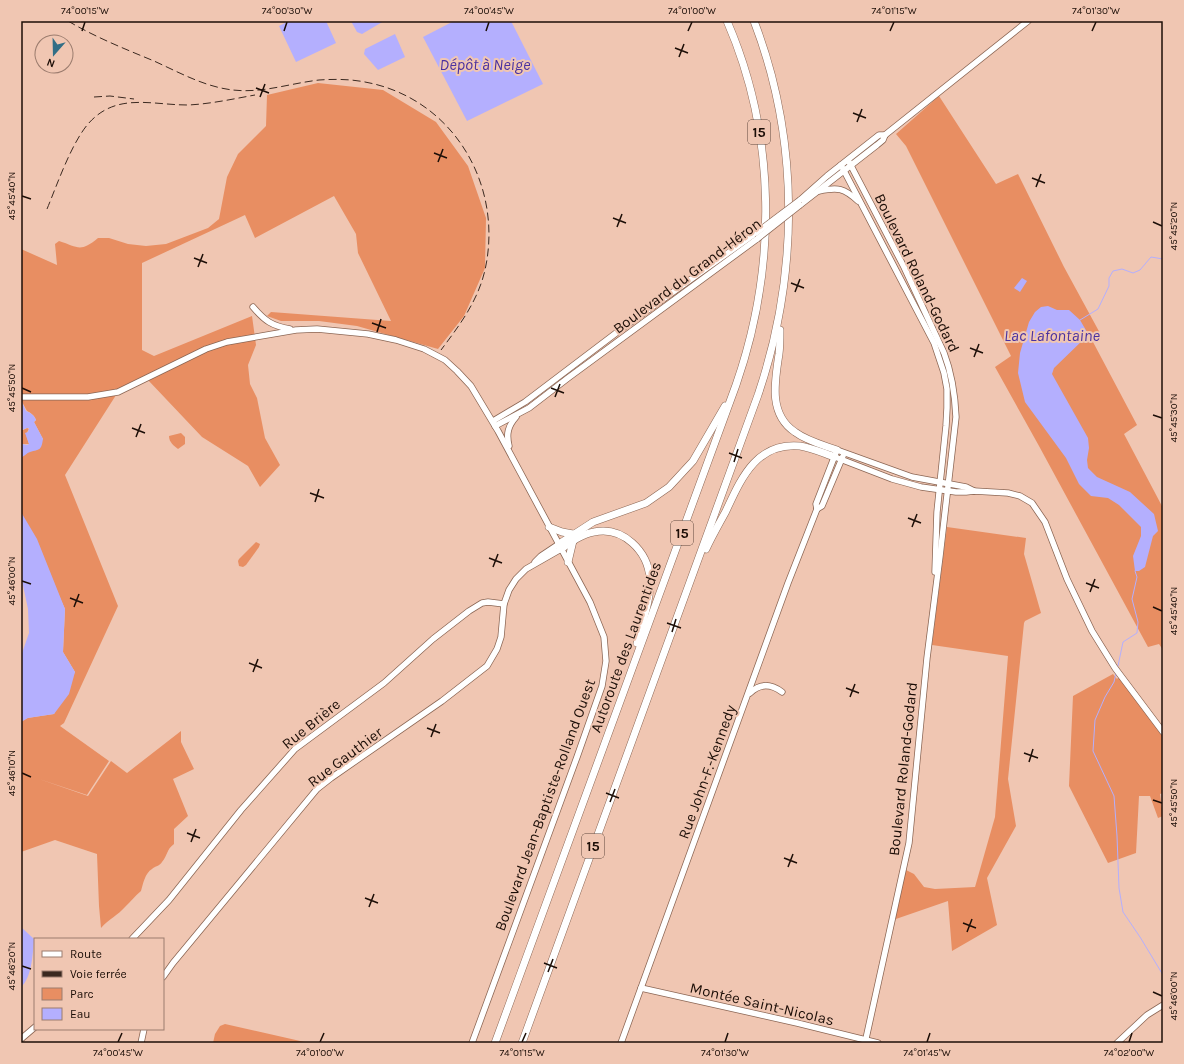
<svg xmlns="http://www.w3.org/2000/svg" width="1184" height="1064" font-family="Karla,sans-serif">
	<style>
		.green { fill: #e88e62 }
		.water { fill: #b4affe }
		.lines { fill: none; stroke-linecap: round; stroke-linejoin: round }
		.stream { stroke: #b4affe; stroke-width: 1 }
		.secondary-casing { stroke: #8b6654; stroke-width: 7 }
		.highway-casing { stroke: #8b6654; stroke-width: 8 }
		.secondary { stroke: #fff; stroke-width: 5.5 }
		.highway { stroke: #fff; stroke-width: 7 }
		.rail { stroke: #3b2920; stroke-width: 1; stroke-dasharray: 8 4; stroke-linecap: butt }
		.secondary-bridge-casing { stroke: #8b6654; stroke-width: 7; stroke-linecap: butt }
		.secondary-bridge { stroke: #fff; stroke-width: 5.5 }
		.ticks { fill: none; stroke: #1c0e07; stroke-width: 1.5 }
		.labels { text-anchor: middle; stroke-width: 4; stroke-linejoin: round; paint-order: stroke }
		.shield { fill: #f0c6b2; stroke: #5c453a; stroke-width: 1 }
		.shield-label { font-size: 14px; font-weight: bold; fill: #1c0e07 }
		.street-label { font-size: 15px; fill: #1c0e07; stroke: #f0c6b2 }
		.water-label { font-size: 16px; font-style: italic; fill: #4a31a0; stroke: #f0c6b2 }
		.neatline { fill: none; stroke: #1c0e07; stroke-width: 1.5 }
		.ticks-label { font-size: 10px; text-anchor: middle; fill: #1c0e07 }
	</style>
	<rect width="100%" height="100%" fill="#f0c6b2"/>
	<!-- green -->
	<g class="green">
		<path d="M318,83L383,90L436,122L468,166L486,218L485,268L464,316L438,349L357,326L319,321H281L267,316L271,312L391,321L358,253L356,234L334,196L255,238L245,215L142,263V350L154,356L252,316L256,345L248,365L250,384L257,398L265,438L280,465L260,487L248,466L202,437L148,380L118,392L65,475L118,606L64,723L60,726L109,761L87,795L39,779L88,796L111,761L127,773L181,731V742L194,769L173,779L188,816L174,829V844C166,850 168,855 162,862C160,866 155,866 152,869C145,873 143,884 141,891C135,896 131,901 125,907C118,915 109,919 101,928L99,906L97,854L55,840L21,852V722L27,718L54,714L75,672L63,652L65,609L21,512V458L43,439L34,422L36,420C34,415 31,413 27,411L21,400V249L57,265L55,244L59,241C78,247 80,253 98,238H109L128,244L146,246L166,244L208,228L219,219L227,177L238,154L266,126L267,95Z"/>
		<path d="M939,96L996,184L1018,174L1064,267L1101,335L1093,342L1137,425L1124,434L1163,508V650L1159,644L1148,647L1039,446L995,367L1011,356L906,146L896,134Z"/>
		<path d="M27,428L29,429L26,434L29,444H22L21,447V429L23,430Z"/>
		<path d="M181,433L185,437V444L178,449C174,446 169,442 169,436Z"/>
		<path d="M947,527L1026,538L1024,554L1041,613L1025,621L1024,623L1008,779L1016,826L987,878L997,925L952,951L948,901L893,920L904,869L914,874L924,887L935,889L975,887L995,817L1008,656L932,645Z"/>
		<path d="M256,542L260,544L259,547L246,565L243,567L239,566L238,561L239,559Z"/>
		<path d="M1113,674L1117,679L1121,675L1163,732V793L1160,794L1163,816L1158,818L1150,796H1139L1136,853L1108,863L1069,786L1073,696Z"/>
		<path d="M225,1024L309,1043H213L215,1034L220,1026Z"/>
	</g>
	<!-- water -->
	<g class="water">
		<path d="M289,21H326L336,43L296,62L279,26Z"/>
		<path d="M351,21H384L362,34L357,32Z"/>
		<path d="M454,21H511L543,84L467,121L423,37Z"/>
		<path d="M395,34L405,57L378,70L364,54L365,49Z"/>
		<path d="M1022,278L1027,281L1020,292L1014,288Z"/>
		<path d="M1048,306L1057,310H1069L1080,320L1087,332L1085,338L1054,368L1052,374L1088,438L1089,448L1087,460L1088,468L1097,477L1130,492L1154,514L1158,531L1153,536L1145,567L1139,571H1135L1133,556L1141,536V527L1119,505L1108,498L1091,496L1079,484L1066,458L1025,402L1018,373L1020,353L1029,322L1035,312L1041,307Z"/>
		<path d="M21,400L26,411C31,413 34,415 36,420L34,422L43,439C41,451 40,449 30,452C27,453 24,456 21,458L22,444L27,445L29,444L25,433L28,432L29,428H27L22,430L21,429Z"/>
		<path d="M21,512L37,539L65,609L63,652L75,672L69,694L54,714L28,718L21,722V656L29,633L28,609L21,576Z"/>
		<path d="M21,927L34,939C33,952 32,978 21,987Z"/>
	</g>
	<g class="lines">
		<!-- stream -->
		<g class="stream">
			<path d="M1080,320L1098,309L1109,286V278L1113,271L1122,269L1133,273L1140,270L1151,257L1163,259"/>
			<path d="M1118,666L1123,642L1137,633L1138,622L1132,599L1137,577L1135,571"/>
			<path d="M1116,673L1114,682L1105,697L1095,720L1093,751L1114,796L1117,836L1119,888L1123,912L1140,937L1163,975"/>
		</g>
		<!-- secondary casing -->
		<g class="secondary-casing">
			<g id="secondary">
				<path d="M848,160L904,267L944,353C952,374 955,395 956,417L940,556L927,658L909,843L865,1043"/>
				<path d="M841,165L934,343L944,373L947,389V408L946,426L937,512L935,572"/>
				<path d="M819,191C838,187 844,188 858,201"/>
				<path d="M800,200L827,176L879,135H885"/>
				<path d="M800,205L877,145L883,140L885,135L1028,21"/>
				<path d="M253,307C265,321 272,326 290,329"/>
				<path d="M21,397H88L118,392L206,349L227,342L296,330L317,329L368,334L396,340L424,349L445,360L457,371L471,386L498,431L590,602L604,637L606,661L602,686L577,757L472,1043"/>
				<path d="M493,421L525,402L624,327L756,233"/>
				<path d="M495,426L529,408L568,378L757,239"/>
				<path d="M509,446C506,434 508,426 516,417"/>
				<path d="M835,457L892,479L921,487L956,492H966L974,491L1008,493L1020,496L1032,503L1045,522L1067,579L1092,631L1115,668L1163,732"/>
				<path d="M817,509L822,506L843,456"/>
				<path d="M535,562L541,556L559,544"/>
				<path d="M750,693C760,683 771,684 782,692"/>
				<path d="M132,939L169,900L241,810L295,749L384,683L433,639L469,611L482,603L488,602L504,604"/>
				<path d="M163,977L173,963L317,789L331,778L442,701L487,666L497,649L501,637L504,604L509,590L516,579L526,569L561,549"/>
				<path d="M641,988L797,1023L878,1043"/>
				<path d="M21,1039L35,1027"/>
				<path d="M141,1043L144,1029"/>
				<path d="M621,1043L788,583L817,509L816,504L837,450L912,477L966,487L974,491"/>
				<path d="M1117,1043L1147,1015L1163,1005"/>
			</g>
		</g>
		<!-- highway casing -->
		<g class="highway-casing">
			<g id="highway">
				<path d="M780,330C780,338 780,346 779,354C775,381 768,414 795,432C807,441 823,445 837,450"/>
				<path d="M549,527L562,532L573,534"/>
				<path d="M559,544L593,522L646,503L669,487L693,461L725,406"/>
				<path d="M561,549C571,542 582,534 594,532C623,526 648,551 650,579C651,600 642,622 637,643"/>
				<path d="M706,549C712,536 719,524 726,511C741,479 756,442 800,446C812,448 823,453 835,457"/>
				<path d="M568,562L573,541"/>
				<path d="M495,1043L736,385C777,267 777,136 727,21"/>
				<path d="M522,1043L758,395C799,274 800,141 754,21"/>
			</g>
		</g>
		<!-- secondary -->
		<use href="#secondary" class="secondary"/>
		<!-- highway -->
		<use href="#highway" class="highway"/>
		<!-- rail -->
		<g class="rail">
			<path d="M68,21C95,37 125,49 154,61C176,71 198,83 221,88C256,96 285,84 319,80C334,79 350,79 365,82C453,98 504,185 485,270C478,301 459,326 441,350"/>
			<path d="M94,97L110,96L134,99"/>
			<path d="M47,209C57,185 71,144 88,124C116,92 151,105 188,105C210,104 233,99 255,95"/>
		</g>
		<!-- secondary-bridge casing -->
		<g class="secondary-bridge-casing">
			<g id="secondary-bridge">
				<path d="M756,233L800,200"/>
				<path d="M757,239L800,205"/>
			</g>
		</g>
		<!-- secondary-bridge -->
		<use href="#secondary-bridge" class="secondary-bridge"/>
	</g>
	<!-- ticks -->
	<path class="ticks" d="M82,31L85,22M284,31L287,22M486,31L489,22M688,31L692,22M890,31L894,22M1092,31L1096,22M675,48L688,53M679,57L684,44M256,88L269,93M260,97L265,84M853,113L866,118M857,122L862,109M434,153L447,158M438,162L443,149M1032,178L1045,183M1036,187L1041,174M22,196L31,199M613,218L626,223M1153,222L1162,226M617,227L622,214M194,258L207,263M198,267L203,254M791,283L804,288M795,292L800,279M372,323L386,328M377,332L381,319M970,348L983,353M974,357L979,344M22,388L31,392M551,388L564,393M555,397L560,384M1153,415L1162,418M132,428L145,433M136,437L141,424M729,453L742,458M734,462L738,449M310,493L324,498M315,502L319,489M908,518L921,523M912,527L917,514M489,558L502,563M493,567L498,554M22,581L31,584M1086,583L1099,588M1090,592L1095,579M70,598L83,603M74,607L79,594M1153,607L1162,611M667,623L681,628M672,632L676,619M249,663L262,668M253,672L258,659M846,688L859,693M850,697L855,684M427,728L440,733M431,737L436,724M1024,753L1038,758M1029,762L1033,749M22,773L31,777M606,793L619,798M1153,800L1162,803M610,802L615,789M187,833L200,838M191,842L196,829M784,858L797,863M788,867L793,854M365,898L378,903M369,907L374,894M963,923L976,928M967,932L972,919M544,963L557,968M22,966L31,969M548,972L553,959M1153,992L1162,996M118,1042L122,1033M320,1042L324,1033M522,1042L526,1033M725,1042L728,1033M927,1042L930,1033M1129,1042L1132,1033"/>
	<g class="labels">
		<!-- shield labels -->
		<g class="shield">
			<rect x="748" y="120" width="22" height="24" rx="3"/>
			<rect x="671" y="521" width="22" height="24" rx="3"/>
			<rect x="582" y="834" width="22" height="24" rx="3"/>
		</g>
		<g class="shield-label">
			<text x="759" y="137">15</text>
			<text x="682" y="538">15</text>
			<text x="593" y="851">15</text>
		</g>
		<!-- street labels -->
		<g class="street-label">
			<text transform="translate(917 273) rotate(64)" y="5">Boulevard Roland-Godard</text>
			<text transform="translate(687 276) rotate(-37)" y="5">Boulevard du Grand-Héron</text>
			<text transform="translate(626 647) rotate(-70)" y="5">Autoroute des Laurentides</text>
			<text transform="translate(311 724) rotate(-39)" y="5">Rue Brière</text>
			<text transform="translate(345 757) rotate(-37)" y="5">Rue Gauthier</text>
			<text transform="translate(903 769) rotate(-84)" y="5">Boulevard Roland-Godard</text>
			<text transform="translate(707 772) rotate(-70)" y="5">Rue John-F.-Kennedy</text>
			<text transform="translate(545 805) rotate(-70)" y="5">Boulevard Jean-Baptiste-Rolland Ouest</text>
			<text transform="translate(762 1004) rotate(13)" y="5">Montée Saint-Nicolas</text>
		</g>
		<!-- water labels -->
		<g class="water-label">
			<text x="485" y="70">Dépôt à Neige</text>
			<text x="1052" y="341">Lac Lafontaine</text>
		</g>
	</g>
	<!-- border -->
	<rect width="1184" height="1064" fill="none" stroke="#f0c6b2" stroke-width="44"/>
	<!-- legend -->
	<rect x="34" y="938" width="130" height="92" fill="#f0c6b2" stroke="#9b7c6e"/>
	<rect x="42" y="951" width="20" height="6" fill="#ffffff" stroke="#9b7c6e"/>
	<text x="70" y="958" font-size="12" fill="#1c0e07">Route</text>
	<rect x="42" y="971" width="20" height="6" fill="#3b2920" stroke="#9b7c6e"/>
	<text x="70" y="978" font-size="12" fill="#1c0e07">Voie ferrée</text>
	<rect x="42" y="988" width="20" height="12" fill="#e88e62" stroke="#9b7c6e"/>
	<text x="70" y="998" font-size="12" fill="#1c0e07">Parc</text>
	<rect x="42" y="1008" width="20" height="12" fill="#b4affe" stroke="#9b7c6e"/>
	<text x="70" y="1018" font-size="12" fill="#1c0e07">Eau</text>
	<!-- north arrow -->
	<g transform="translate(54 54) rotate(200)"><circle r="19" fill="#f0c6b2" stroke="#9b7c6e"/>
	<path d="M0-3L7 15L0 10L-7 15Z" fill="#326e86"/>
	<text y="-6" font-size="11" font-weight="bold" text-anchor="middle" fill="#1c0e07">N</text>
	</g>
	<rect x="22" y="22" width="1140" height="1020" class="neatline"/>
	<g class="ticks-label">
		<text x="85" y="14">74°00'15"W</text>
		<text x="287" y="14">74°00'30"W</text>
		<text x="489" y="14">74°00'45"W</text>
		<text x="692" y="14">74°01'00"W</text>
		<text x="894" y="14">74°01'15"W</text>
		<text x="1096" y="14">74°01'30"W</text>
		<text transform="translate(11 196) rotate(-90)" y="4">45°45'40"N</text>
		<text transform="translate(1173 226) rotate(-90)" y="4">45°45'20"N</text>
		<text transform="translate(11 388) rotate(-90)" y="4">45°45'50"N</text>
		<text transform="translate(1173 418) rotate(-90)" y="4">45°45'30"N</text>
		<text transform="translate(11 581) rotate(-90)" y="4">45°46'00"N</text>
		<text transform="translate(1173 611) rotate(-90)" y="4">45°45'40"N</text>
		<text transform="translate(11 773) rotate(-90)" y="4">45°46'10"N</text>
		<text transform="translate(1173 803) rotate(-90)" y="4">45°45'50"N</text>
		<text transform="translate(11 966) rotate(-90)" y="4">45°46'20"N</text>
		<text transform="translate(1173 996) rotate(-90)" y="4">45°46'00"N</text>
		<text x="118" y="1056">74°00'45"W</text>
		<text x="320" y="1056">74°01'00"W</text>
		<text x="522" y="1056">74°01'15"W</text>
		<text x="725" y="1056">74°01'30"W</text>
		<text x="927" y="1056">74°01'45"W</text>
		<text x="1129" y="1056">74°02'00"W</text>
	</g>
</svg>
